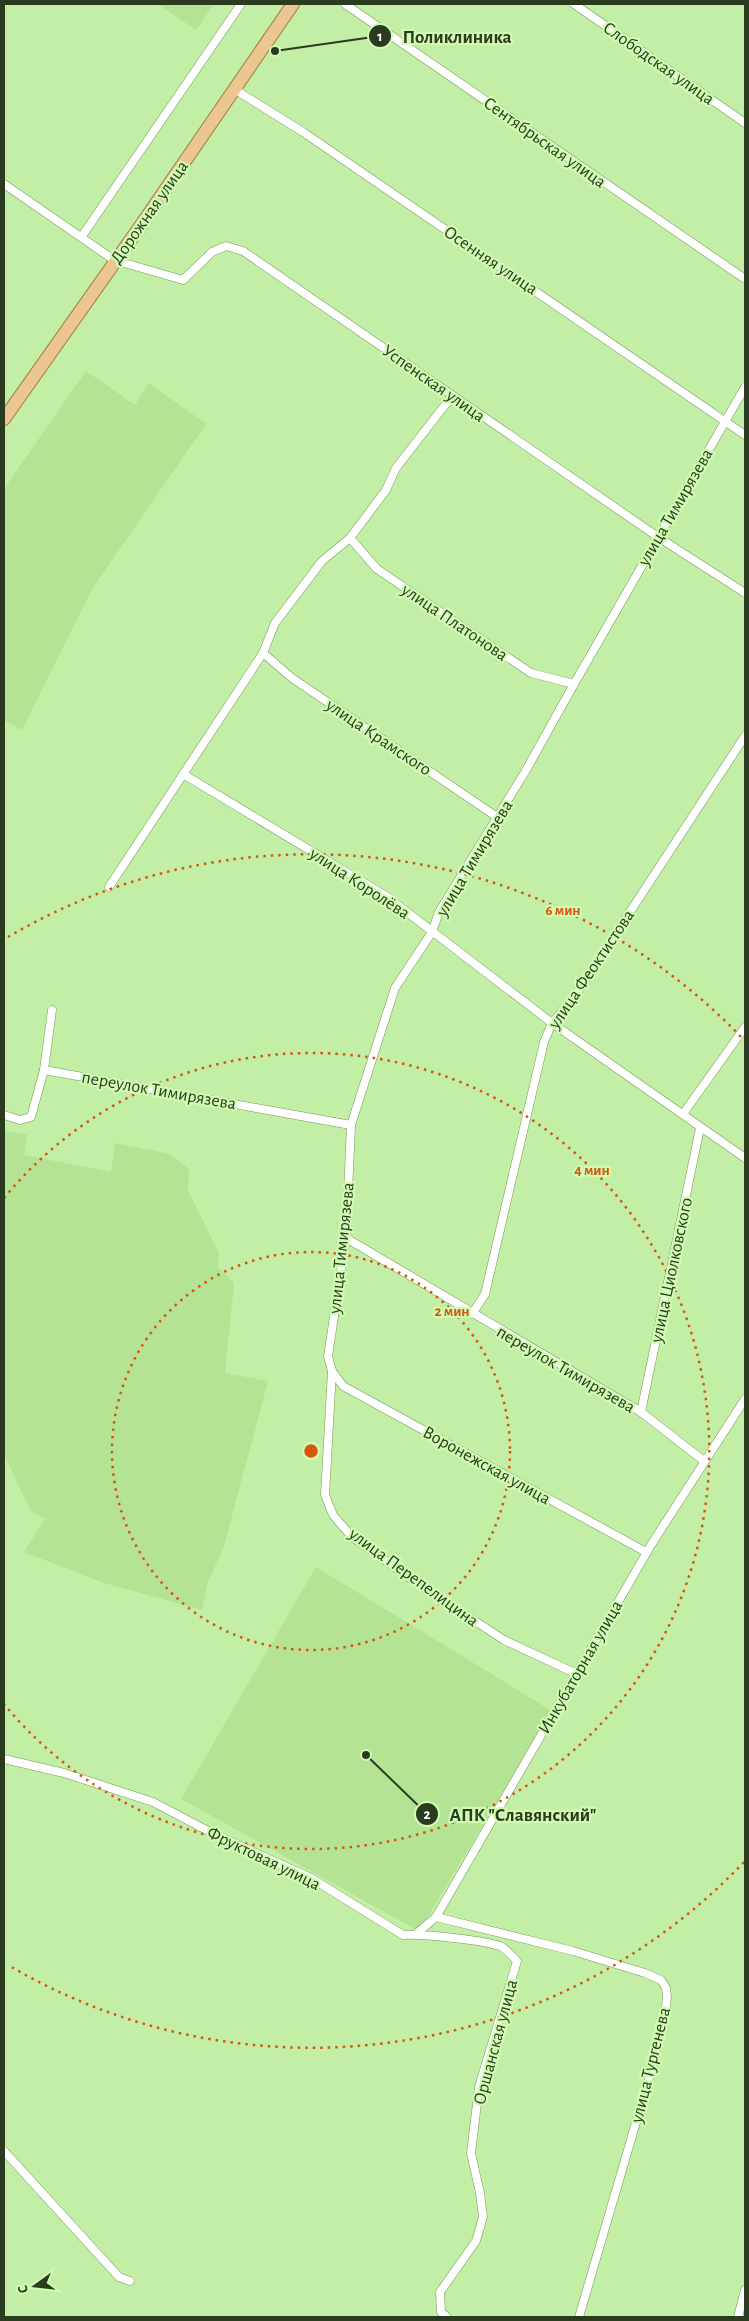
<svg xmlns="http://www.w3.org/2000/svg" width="749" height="2321" font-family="'Alegreya Sans',sans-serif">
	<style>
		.built { fill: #b4e394 }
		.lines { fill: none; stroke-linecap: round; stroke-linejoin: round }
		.minor-casing { stroke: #739a56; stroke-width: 9 }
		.primary-casing { stroke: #9f7d3a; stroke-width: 14 }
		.minor { stroke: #fff; stroke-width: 8 }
		.primary { stroke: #ebc691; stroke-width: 12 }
		.ring { fill: none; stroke: #d5560e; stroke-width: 2.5; stroke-dasharray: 2.5 5 }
		.labels { text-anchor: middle; stroke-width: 4.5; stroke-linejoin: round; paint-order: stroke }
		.street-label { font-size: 18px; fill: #2b3b1f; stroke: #d0fbb2 }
		.centre { fill: #d5560e; stroke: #d0fbb2; stroke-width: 2.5 }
		.ring-label { font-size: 15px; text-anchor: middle; font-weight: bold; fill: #d5560e; stroke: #d0fbb2; stroke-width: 4.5; stroke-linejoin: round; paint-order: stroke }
		.leader { fill: none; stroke: #2b3b1f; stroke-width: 2 }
		.callout-dot { fill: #2b3b1f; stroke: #d0fbb2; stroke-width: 2 }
		.mark-label { font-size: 15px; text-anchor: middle; font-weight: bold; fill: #fff }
		.callout-label { font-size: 19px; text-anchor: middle; font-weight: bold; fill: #2b3b1f; stroke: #d0fbb2; stroke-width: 4.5; stroke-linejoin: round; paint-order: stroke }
	</style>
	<rect width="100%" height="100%" fill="#c3eea5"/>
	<!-- built -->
	<g class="built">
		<path d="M158,4H214L196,30Z"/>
		<path d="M86,371L135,405L149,383L206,424L92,589L22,730L4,720V489Z"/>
		<path d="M4,1131L27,1135L24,1155L111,1172L115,1143L170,1154L189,1169L188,1190L219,1253L218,1267L234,1283L225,1373L268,1381L224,1546L208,1582L202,1610L104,1583L24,1552L45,1519L30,1510L4,1454Z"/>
		<path d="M316,1567L552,1711L419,1931L181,1799Z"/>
	</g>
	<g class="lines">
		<!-- minor casing -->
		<g class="minor-casing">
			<g id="minor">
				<path d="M345,4L745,279"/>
				<path d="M574,4L745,123"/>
				<path d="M234,89L303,132L745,435"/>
				<path d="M4,184L114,260L183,280L212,252L226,246L243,251L658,537L745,593"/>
				<path d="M82,236L241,4"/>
				<path d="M350,538L377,569L531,673L574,684"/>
				<path d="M263,653L292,678L497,817"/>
				<path d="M183,774L386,896L552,1023L745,1158"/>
				<path d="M109,887L263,653L275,623L322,561L350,538L386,490L396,468L452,396"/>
				<path d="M44,1070L52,1010"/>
				<path d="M683,1114L745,1027"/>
				<path d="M4,1115L20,1120L31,1117L44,1070L351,1125"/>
				<path d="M346,1238L641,1412L704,1461"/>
				<path d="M472,1314L485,1294L544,1042L552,1023L573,999L745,736"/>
				<path d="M332,1371L343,1386L646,1552"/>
				<path d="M641,1412L700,1128"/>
				<path d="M575,1673L504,1640L423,1587L352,1537L333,1515L325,1495L332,1371L328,1356L346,1238L351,1125L395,988L432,932L439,912L525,772L574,684L745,387"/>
				<path d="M4,1759L64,1773L153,1802L212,1833L311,1878L403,1935C422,1934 486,1940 502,1947C507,1950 512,1956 517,1961L479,2087L471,2153L480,2193L483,2217L476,2241L440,2292L441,2312L447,2317"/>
				<path d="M436,1917L573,1951L645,1973L661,1980L666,1988L667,1997L665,2015L649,2078L579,2317"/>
				<path d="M416,1934L436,1917L651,1545L745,1399"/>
				<path d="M4,2151L119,2277L130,2281"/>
				<path d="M738,2317L745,2290"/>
			</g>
		</g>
		<!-- primary casing -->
		<g class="primary-casing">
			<path id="primary" d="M4,419L139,228L293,4"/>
		</g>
		<!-- minor -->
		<use href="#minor" class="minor"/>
		<!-- primary -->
		<use href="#primary" class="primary"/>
	</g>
	<!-- distance rings -->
	<g class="ring">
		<circle cx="311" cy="1451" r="199"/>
		<path d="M4 1198A398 398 0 1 1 4 1704"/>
		<path d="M744 1862A597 597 0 0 1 8 1965M8 937A597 597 0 0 1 744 1040"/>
	</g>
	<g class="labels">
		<!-- street labels -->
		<g class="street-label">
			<text transform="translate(659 63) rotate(35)" y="6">Слободская улица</text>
			<text transform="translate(545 142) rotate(35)" y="6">Сентябрьская улица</text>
			<text transform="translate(149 212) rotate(-55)" y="6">Дорожная улица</text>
			<text transform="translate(491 260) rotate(34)" y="6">Осенняя улица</text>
			<text transform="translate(434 383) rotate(35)" y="6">Успенская улица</text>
			<text transform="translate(675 507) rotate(-60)" y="6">улица Тимирязева</text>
			<text transform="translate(455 622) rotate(34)" y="6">улица Платонова</text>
			<text transform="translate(379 737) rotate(34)" y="6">улица Крамского</text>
			<text transform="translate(474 858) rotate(-59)" y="6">улица Тимирязева</text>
			<text transform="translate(360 883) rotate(33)" y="6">улица Королёва</text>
			<text transform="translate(591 969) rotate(-56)" y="6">улица Феоктистова</text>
			<text transform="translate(159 1090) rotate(10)" y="6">переулок Тимирязева</text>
			<text transform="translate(341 1248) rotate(-84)" y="6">улица Тимирязева</text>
			<text transform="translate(671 1270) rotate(-78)" y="6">улица Циолковского</text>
			<text transform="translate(566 1369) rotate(30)" y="6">переулок Тимирязева</text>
			<text transform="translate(487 1465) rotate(29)" y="6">Воронежская улица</text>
			<text transform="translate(414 1577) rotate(36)" y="6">улица Перепелицина</text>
			<text transform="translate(580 1667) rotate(-60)" y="6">Инкубаторная улица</text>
			<text transform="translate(264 1858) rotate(26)" y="6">Фруктовая улица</text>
			<text transform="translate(495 2042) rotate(-75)" y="6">Оршанская улица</text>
			<text transform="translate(650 2065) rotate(-76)" y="6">улица Тургенева</text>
		</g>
	</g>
	<circle cx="311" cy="1451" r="8" class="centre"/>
	<g class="ring-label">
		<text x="563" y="915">6 мин</text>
		<text x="592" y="1175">4 мин</text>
		<text x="452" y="1316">2 мин</text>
	</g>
	<!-- callouts -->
	<path class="leader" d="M275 51L380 36M366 1755L427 1814"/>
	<g class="callout-dot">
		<circle cx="275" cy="51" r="5"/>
		<circle cx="366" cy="1755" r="5"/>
		<circle cx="380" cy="36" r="12"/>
		<circle cx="427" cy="1814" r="12"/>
	</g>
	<g class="mark-label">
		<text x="380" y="41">1</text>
		<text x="427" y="1819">2</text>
	</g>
	<g class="callout-label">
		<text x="457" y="43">Поликлиника</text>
		<text x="523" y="1821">АПК "Славянский"</text>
	</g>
	<!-- border -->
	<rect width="749" height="2321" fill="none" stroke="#2b3b1f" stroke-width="10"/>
	<!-- north arrow -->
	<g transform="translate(35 2286) rotate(255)" stroke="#d0fbb2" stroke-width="4" paint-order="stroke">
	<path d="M0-4L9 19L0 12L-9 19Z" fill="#2b3b1f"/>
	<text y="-8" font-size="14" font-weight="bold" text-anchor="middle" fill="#2b3b1f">С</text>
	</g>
</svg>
